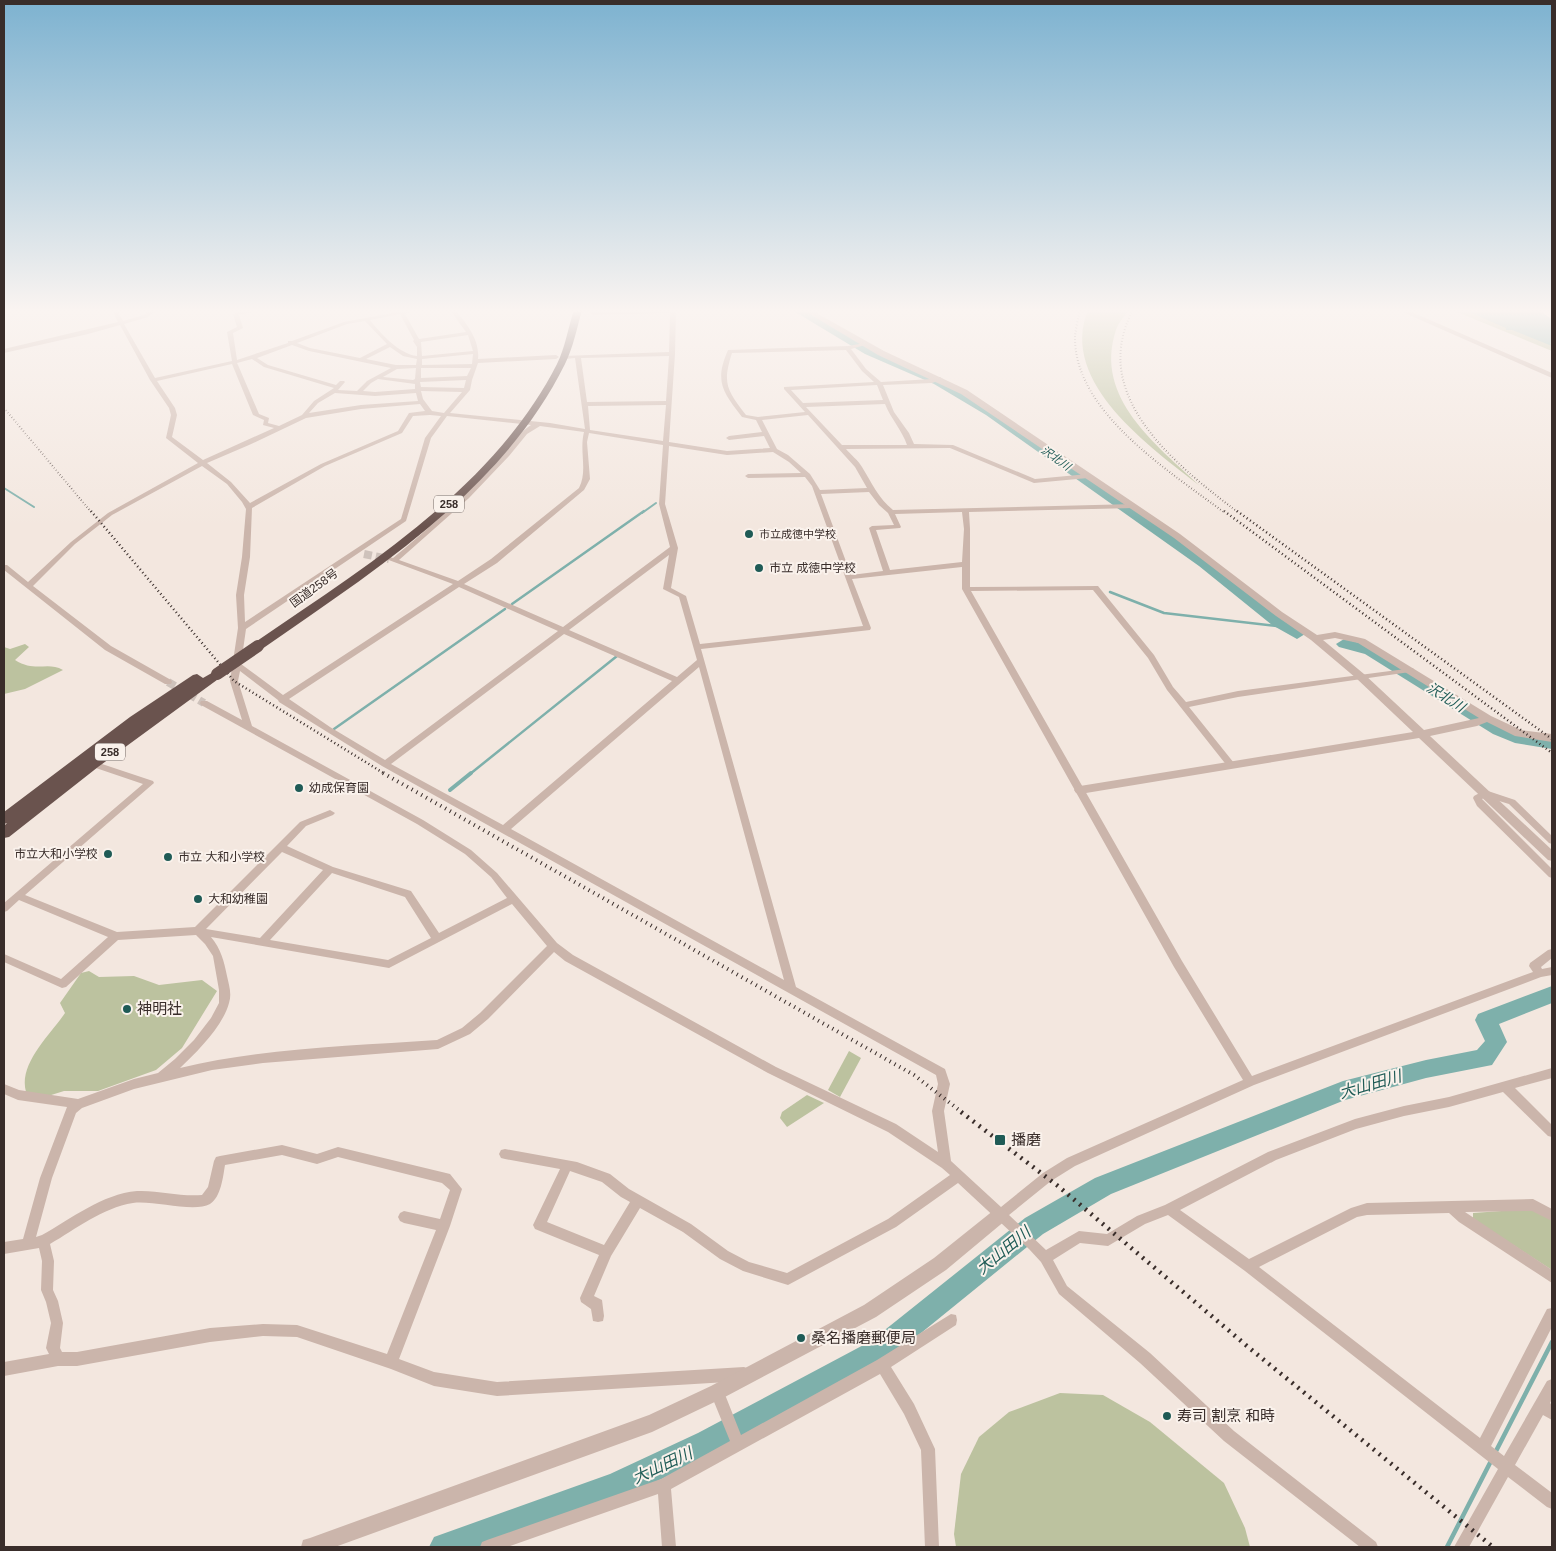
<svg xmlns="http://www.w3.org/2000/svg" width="1556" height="1551" font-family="Helvetica,'Noto Sans JP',sans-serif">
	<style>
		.green { fill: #bcc29f }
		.water { fill: #7eb0ab }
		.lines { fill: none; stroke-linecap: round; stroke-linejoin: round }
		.stream-far3 { stroke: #7eb0ab; stroke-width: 2 }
		.stream-far2 { stroke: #7eb0ab; stroke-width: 2.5 }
		.stream-far1 { stroke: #7eb0ab; stroke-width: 4 }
		.stream { stroke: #7eb0ab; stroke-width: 4.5 }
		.river { fill: #7eb0ab; fill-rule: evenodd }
		.minor-tunnel { stroke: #cec2bb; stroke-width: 8; stroke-dasharray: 8 4; stroke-linecap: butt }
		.minor { fill: #cbb5ab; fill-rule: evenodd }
		.tertiary { fill: #cbb5ab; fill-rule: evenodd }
		.trunk { fill: #6a534e; fill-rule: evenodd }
		.rail-far3 { stroke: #392d2a; stroke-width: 2; stroke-dasharray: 0.5 2.5; stroke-linecap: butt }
		.rail-far2 { stroke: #392d2a; stroke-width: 2.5; stroke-dasharray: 1 3; stroke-linecap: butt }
		.rail-far1 { stroke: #392d2a; stroke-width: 4; stroke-dasharray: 1 4.5; stroke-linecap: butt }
		.rail { stroke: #392d2a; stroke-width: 4.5; stroke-dasharray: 2 5.5; stroke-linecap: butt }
		.trunk-bridge { stroke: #6a534e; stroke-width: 12 }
		.poi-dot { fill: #1f5b56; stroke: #faf2ec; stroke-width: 2 }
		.labels { text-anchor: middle; stroke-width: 4; stroke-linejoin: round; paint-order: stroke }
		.far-water-label { font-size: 11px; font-style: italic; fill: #1f5b56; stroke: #faf2ec }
		.shield { fill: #faf2ec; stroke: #736864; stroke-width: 1 }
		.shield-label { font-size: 11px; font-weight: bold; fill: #392d2a }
		.far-poi-label { font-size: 11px; fill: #392d2a; stroke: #faf2ec; text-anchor: start }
		.poi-label { font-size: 12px; fill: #392d2a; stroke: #faf2ec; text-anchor: start }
		.street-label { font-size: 12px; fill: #392d2a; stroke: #faf2ec }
		.water-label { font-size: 14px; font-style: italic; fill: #1f5b56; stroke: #faf2ec }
		.near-poi-label { font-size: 15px; fill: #392d2a; stroke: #faf2ec; text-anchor: start }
		.near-water-label { font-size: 16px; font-style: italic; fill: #1f5b56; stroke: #faf2ec }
	</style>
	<rect width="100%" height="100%" fill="#f3e7df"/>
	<!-- green -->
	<g class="green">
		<path d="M1088,310H1128C1125,316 1118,323 1116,330C1093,398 1157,445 1200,486C1152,448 1058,383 1088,310Z"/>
		<path d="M1452,310H1475L1506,327V330L1515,329L1552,341V351Z"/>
		<path d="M25,644L29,647L15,660C36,673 47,661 63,670L25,689L4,694V647L10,649Z"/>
		<path d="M89,971L99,977L134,976L159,985L202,980L217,991L182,1048L156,1070L98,1091H64L48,1096L26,1092C18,1064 50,1035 65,1013L60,1003L81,973Z"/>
		<path d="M849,1051L861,1058L840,1097L828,1090Z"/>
		<path d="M807,1095L824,1103L787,1127L780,1118L782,1112Z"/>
		<path d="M1531,1209L1552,1220V1270L1473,1219V1213Z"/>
		<path d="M1060,1393L1103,1395L1150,1422L1224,1483L1245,1528L1250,1547H956L954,1534L961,1474L979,1437L1009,1412Z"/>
	</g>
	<!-- water -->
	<path class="water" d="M1464,310H1538L1552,319V342L1550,343L1552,346L1512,330H1506V328Z"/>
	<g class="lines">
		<!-- stream-far3 -->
		<g class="stream-far3">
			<path d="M4,488L34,507"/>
			<path d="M642,513L656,503"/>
		</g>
		<!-- stream-far2 -->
		<g class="stream-far2">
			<path d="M1110,592L1164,613L1286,627"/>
			<path d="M512,604L644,511"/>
			<path d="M334,729L505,609"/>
			<path d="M470,774L617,656"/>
		</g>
		<!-- stream-far1 -->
		<path class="stream-far1" d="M450,790L471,773"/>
		<!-- stream -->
		<g class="stream">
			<path d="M1495,1453L1552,1342"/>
			<path d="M1447,1547L1491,1461"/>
		</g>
		<!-- river -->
		<g class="river">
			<path d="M792,310H805L873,350L942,380L994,409L1209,560L1305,634L1297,639L1272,625L1199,566L986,415L934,384L865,354Z"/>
			<path d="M1344,639L1376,647L1505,726L1519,732L1552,737V749L1515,743L1493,734L1365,654L1339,647L1336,644Z"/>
			<path d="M1552,986V1003L1499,1024L1507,1042L1492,1065L1426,1078L1345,1100L1111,1194L1043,1234L889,1359L718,1453L614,1501L484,1547H429L434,1537L610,1474L698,1433L871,1341L1025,1218L1095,1178L1343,1081L1426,1060L1477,1050L1485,1041L1475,1020L1478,1014Z"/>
		</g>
		<!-- minor-tunnel -->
		<g class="minor-tunnel">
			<path d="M364,554L389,559"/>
			<path d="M168,682L204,703"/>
		</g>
		<!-- minor -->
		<g class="minor">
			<path d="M112,310H117L123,321L144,315L150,310H156L148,317L124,324L155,378L232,361L227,332L237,327L233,314C242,310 253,310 262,310L239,315L243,328L233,333L237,360L288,343V341H292L344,322L398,312L397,310H417L405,314L419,339L466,332L450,310H455C467,324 480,340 478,359L556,355L559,357L556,359L478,363L472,380L470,390L450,413L550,423L585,429L575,358L565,359L562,357L563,356L669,352L670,313L594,315L591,313L592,312L676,310L675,354L669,442L727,451L770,448L764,436L729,440L726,438L729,436L762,432L756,420L742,417C723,392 714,382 728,350L848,346L865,343V345L851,349L866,369L881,382L932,379L940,377L943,379L932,383L883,385L894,412L909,433L914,444L953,445L1035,479L1088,474L1091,476L1088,478L1034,483L950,448L846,449C851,455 858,460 862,467C872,483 878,498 893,510L1134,504L1137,506L1134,508L969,512L970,529V587L1098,586L1154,655L1173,687L1186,702L1238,691L1413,668L1414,670L1410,672L1238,697L1189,707L1234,763L1235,765L1234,767H1228L1167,690L1148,658L1093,590L971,591L1182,961L1252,1076L1533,972L1529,966L1530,963L1548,950L1552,949V958L1541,967L1542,969L1552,967V975L1541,977L1254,1085L1075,1166L1051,1181L1009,1215L1046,1250L1079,1231L1107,1234L1137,1216L1165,1205L1268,1152L1355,1119L1404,1106L1449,1097L1552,1068V1078L1515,1088L1552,1125V1137L1548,1136L1503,1092L1449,1107L1404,1116L1356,1129L1276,1160L1180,1210L1249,1259L1351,1208L1367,1203L1533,1199L1552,1209V1221L1532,1211L1465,1212L1552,1270V1283L1459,1222L1449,1213L1367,1215L1357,1217L1259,1267L1480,1438L1547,1309L1552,1308V1327L1491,1446L1504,1456L1547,1381L1552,1379V1399L1550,1403L1552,1405V1420L1543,1415L1515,1465L1552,1493V1509L1547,1507L1508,1477L1469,1547H1454L1498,1469L1245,1271L1168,1215L1145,1224L1108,1246L1080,1243L1053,1260L1067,1286L1150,1353L1234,1431L1376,1542L1378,1547H1360L1224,1441L1140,1363L1059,1294L1041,1262L1029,1249L958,1183L896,1227L788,1285L743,1271L720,1259L683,1232L640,1208L611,1256L594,1296L602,1300L604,1316L603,1321L598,1322L593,1321L591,1309L581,1302L580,1298L599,1255L535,1229L533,1225L560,1169L505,1159L501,1158L499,1154L501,1150L505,1149L577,1162L610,1174L629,1189L691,1224L728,1251L749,1262L787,1273L888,1219L950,1175L942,1168L888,1132L768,1073L565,961L554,952L488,1019L470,1034L438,1049L263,1063L212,1070L134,1089L82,1108L76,1113L52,1178L36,1237L42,1235C71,1219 102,1194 137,1191C159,1190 180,1197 202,1195L208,1187L214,1161L216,1157L220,1156L282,1145L317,1154L338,1147L446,1173L450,1174L462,1189L450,1226L399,1359L434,1372L497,1382L744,1367L749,1369L751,1374L749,1379L744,1381L497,1396L434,1386L391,1369L297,1337L263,1336L210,1342L77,1366H58L4,1376V1362L49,1354L46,1348L51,1323L46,1302L41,1290L42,1261L39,1248L4,1254V1242L23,1239L40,1178L67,1107L18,1100L4,1094V1084L19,1090L78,1099L134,1079L158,1073L175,1059L194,1040L211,1018L219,1003V990L213,956L205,944L196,935L118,940L66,987L62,988L4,962V954L61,979L108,937L19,900L7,911L4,912V903L143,784L90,766L89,764L90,762H96L153,781L154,783L25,895L117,932L195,927L300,822L330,810L335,813L333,815L306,826L287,846L333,867L411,891L439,933L507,898L491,877L465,854L417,824L201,705L200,703L201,701H207L242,720L230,681L238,628L236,595L242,557L246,509L242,502L227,484L202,466L112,515L75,544L33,586L111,646L171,680L172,682L171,684H165L105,650L4,570V565H7L28,582L71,542L108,513L198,463L166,438L171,415L169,408L150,380L120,325L88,334L4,353V349L118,322ZM400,314L414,340L413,341L417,347V356C399,354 380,333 370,320ZM365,321L387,344L360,358L310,348L297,343L347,324ZM468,335L473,351L422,356L421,342ZM292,345L309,351L391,368L367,381L357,391L338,390L345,382L344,381H340L336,385L268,365L257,358ZM390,347L403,356L417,359L416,365H396L366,359ZM846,350L862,371L874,382L784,387V389L805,412L758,417L746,415C727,390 722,384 732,353ZM473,354L472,364L422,365V359ZM669,356L666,401L587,402L581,358ZM252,359L264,367L334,388L314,401L302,415L279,426L268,423L269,418L259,414L238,365L237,363ZM232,364L253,415L264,420L263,425L274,428L203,460L172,437L177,415L175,408L157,381ZM416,368L415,379L413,380L383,377L397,369ZM421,368H471L467,376L421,378ZM378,379L415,384V389L375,392L363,391L371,383ZM466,380L464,388L421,387L420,382ZM877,385L883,400L803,403L791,390ZM421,391L462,392L444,413L432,411L423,399ZM335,393L375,396L416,393L418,401L361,405L309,413L318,403ZM420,404L425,411L409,413L398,431L321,464L250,503L231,482L207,463L249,445L306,418L361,409ZM885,404C891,419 902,430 907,445H842L806,407ZM666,405L663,441L590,430L588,406ZM430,415L441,416L425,438L401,519L245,622L244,595L250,557L252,508L325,466L402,433L413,416ZM808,415L855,467L867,488L820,490L810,474L788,455L777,449L762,420ZM447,416L531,425C517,434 502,457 490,470C459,501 427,530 393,558L390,557L386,559L453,584L283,695L241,664L246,629L406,521L431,438ZM540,426L584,432C579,451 588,471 579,488L491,559L458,581L399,560L469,498L509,456L527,434ZM589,433L663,445L659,504L670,547L563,627L464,584L497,563L584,490L590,479L587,442ZM669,446L727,455L773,452L789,462L801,473L748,474L745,476L748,478L805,477L812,486L863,626L700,644L686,596L671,588L678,548L665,504ZM869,492L879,505L888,513L894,525L872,526L869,528L883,571L851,575L821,494ZM962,512L964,529L962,562L890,570L876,530L900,528L901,527L895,514ZM669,555L663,589L679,597L697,660L677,677L569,630ZM962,567V589L1174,967L1243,1080L1067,1158L1043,1173L1001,1207L951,1161L944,1111L950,1084L945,1069L796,987L701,649L870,630L871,628L852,579ZM459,587L558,631L385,760L330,727L289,699ZM564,634L672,681L503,825L391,764ZM699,667L784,980L511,829ZM240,671L278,700L279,702L382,766L936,1075L938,1084L932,1111L938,1152L896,1124L776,1067L573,955L557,943L497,873L471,850L423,820L252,726L238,681ZM282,852L323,870L260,938L206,929ZM332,873L405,897L431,938L388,960L270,940ZM512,904L547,946L480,1013L462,1028L437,1040C351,1046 264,1048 180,1068C197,1052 223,1026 229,1003C232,994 229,985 227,976C224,961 221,949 211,937L389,968ZM282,1155L317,1164L338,1157L442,1183L450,1190L440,1219L404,1211L400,1213L398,1217L400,1221L404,1223L436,1230L387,1354L297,1325L263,1324L210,1328L77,1352H62L60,1348L63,1323L58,1301L53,1290L54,1261L50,1244C76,1229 102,1208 133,1203C153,1200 194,1213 210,1204C221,1197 223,1177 225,1165ZM570,1171L602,1182L621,1197L630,1202L604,1245L547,1222Z"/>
			<path d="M812,310H818V317H814Z"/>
			<path d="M1485,790L1515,800L1552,836V844L1549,843L1509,804L1486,797L1482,799L1552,869V878L1549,877L1477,806L1473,798L1474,796Z"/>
			<path d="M951,1314L956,1315L957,1320L956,1325L891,1367L914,1404L935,1449L939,1547H925L921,1450L904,1414L880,1374L671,1489L676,1547H662L658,1494L507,1547H480L482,1542L487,1540L661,1479L730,1441L710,1392L712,1387L717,1385L722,1387L741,1435L877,1360Z"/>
		</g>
		<!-- tertiary -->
		<g class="tertiary">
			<path d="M803,310H811L884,351L967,390L1180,534L1282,612L1317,635L1335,632L1365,639L1491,716L1521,730L1552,734V742L1515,736L1487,722L1477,726L1430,736L1552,850V861L1548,860L1419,738L1080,794L1076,793L1074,790L1076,787L1080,786L1413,732L1356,678L1311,640L1276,616L1174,538L961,394L878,355ZM1335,638L1358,643L1479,718L1424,730L1364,674L1323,640Z"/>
			<path d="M1398,310H1407L1552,373V378Z"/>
			<path d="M1000,1208L1006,1210L1008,1215L1006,1220L946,1270L876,1317L723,1398L652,1432L335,1547H301L303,1540L310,1538L649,1415L711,1386L864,1305L934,1258L994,1210Z"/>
		</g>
		<!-- trunk -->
		<g class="trunk">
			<path d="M574,310H582C577,328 573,348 565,364C502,491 375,570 262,649H254L252,646L254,643C365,567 493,489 557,364C565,348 568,328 574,310Z"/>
			<path d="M217,670L221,671L223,674L221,677L98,767L9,837L4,838V826L7,823L4,824V812L130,717L193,675L197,674L203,678Z"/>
		</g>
		<!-- rail-far3 -->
		<g class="rail-far3">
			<path d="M1080,310C1078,318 1076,328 1075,336C1073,412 1172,473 1225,513"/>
			<path d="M1133,310C1087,396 1177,466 1239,513"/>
			<path d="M4,408L92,513"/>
		</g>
		<!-- rail-far2 -->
		<g class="rail-far2">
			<path d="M91,511L234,681L385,774"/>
			<path d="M1224,511L1552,753"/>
			<path d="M1237,511L1552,739"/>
		</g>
		<!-- rail-far1 -->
		<path class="rail-far1" d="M383,773L914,1075L963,1113"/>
		<!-- rail -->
		<path class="rail" d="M961,1112L1058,1186L1247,1346L1493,1547"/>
		<!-- trunk-bridge -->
		<path class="trunk-bridge" d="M217,674L258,646"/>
	</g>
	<!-- sky -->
	<linearGradient id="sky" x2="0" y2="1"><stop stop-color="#7db2d0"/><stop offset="0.59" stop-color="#faf4f1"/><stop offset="1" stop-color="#faf4f1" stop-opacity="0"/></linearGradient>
	<rect width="1556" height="527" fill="url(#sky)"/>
	<!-- markers -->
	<g class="poi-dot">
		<circle cx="749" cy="534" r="5"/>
		<circle cx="759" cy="568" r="5"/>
		<circle cx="299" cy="788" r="5"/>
		<circle cx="108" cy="854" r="5"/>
		<circle cx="168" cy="857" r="5"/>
		<circle cx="198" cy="899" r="5"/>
		<circle cx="127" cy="1009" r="5"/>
		<rect x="994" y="1134" width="12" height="12" rx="2.5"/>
		<circle cx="801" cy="1338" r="5"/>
		<circle cx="1167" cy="1416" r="5"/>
	</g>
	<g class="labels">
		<!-- far-water labels -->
		<g class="far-water-label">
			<text transform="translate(1056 458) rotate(35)" y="4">沢北川</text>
		</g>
		<!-- shield labels -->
		<g class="shield">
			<rect x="434" y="495.5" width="30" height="17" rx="4"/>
			<rect x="95" y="743.5" width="30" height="17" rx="4"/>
		</g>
		<g class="shield-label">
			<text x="449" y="508">258</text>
			<text x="110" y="756">258</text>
		</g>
		<!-- far-poi labels -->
		<g class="far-poi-label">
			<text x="759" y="538">市立成徳中学校</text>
		</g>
		<!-- poi labels -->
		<g class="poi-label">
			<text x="769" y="572">市立 成徳中学校</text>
			<text x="309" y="792">幼成保育園</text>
			<text x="98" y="858" text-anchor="end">市立大和小学校</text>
			<text x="178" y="861">市立 大和小学校</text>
			<text x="208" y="903">大和幼稚園</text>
		</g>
		<!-- street labels -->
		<g class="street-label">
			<text transform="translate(314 588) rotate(-36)" y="4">国道258号</text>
		</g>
		<!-- water labels -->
		<g class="water-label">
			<text transform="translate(1446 697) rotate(32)" y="5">沢北川</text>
		</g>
		<!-- near-poi labels -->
		<g class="near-poi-label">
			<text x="137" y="1014">神明社</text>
			<text x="1011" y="1145">播磨</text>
			<text x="811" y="1343">桑名播磨郵便局</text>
			<text x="1177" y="1421">寿司 割烹 和時</text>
		</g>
		<!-- near-water labels -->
		<g class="near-water-label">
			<text transform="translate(1370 1084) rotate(-16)" y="6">大山田川</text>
			<text transform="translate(1003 1250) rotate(-39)" y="6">大山田川</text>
			<text transform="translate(662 1465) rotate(-25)" y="6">大山田川</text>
		</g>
	</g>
	<!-- border -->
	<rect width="1556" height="1551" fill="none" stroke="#392d2a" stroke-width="10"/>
</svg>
